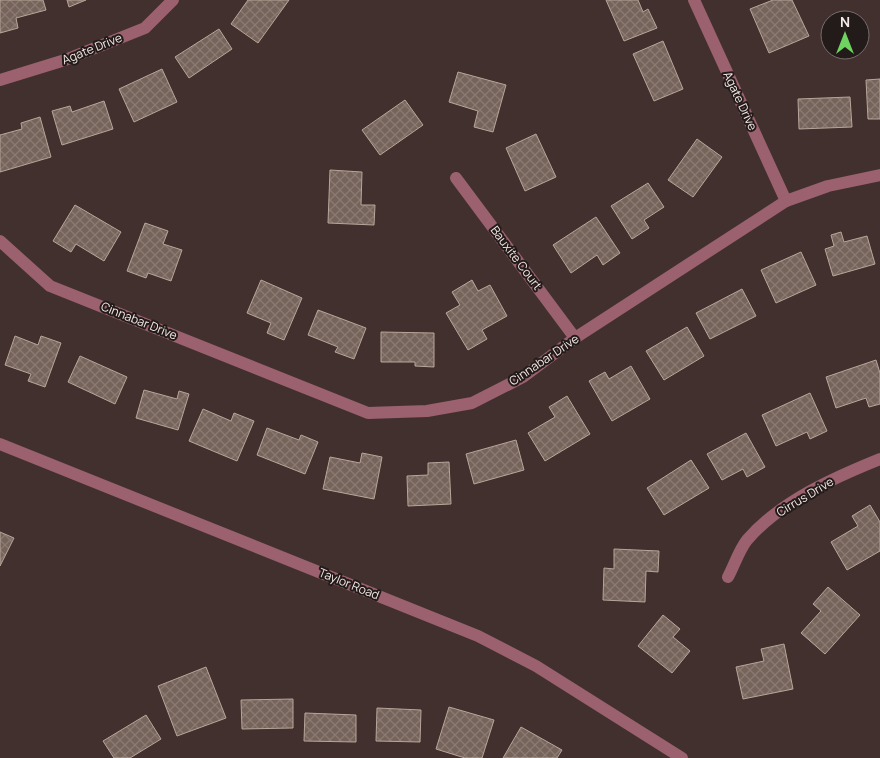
<svg xmlns="http://www.w3.org/2000/svg" width="880" height="758" font-family="Manrope,sans-serif">
	<style>
		.building { fill: url(#building-cross-hatch); stroke: #b8a59a }
		.lines { fill: none; stroke-linecap: round; stroke-linejoin: round }
		.street { stroke: #9b616f; stroke-width: 12 }
		.labels { text-anchor: middle; stroke-width: 4; stroke-linejoin: round; paint-order: stroke }
		.street-label { font-size: 12px; fill: #f4e8e6; stroke: #231b19 }
	</style>
	<defs>
		<pattern id="building-cross-hatch" width="8" height="8" patternUnits="userSpaceOnUse" patternTransform="scale(1.25)"><rect width="8" height="8" fill="#76645b"/><path d="M0 0l8 8M0 8l8-8" fill="none" stroke="#8a7a73"/></pattern>
	</defs>
	<rect width="100%" height="100%" fill="#42302e"/>
	<!-- building -->
	<g class="building">
		<path d="M0,0H43L46,10L16,18L18,28L0,33Z"/>
		<path d="M67,0H86L69,7Z"/>
		<path d="M248,0H289L258,43L231,24Z"/>
		<path d="M606,0H638L643,12L648,9L657,28L624,41Z"/>
		<path d="M773,0H792L809,36L769,53L750,9Z"/>
		<path d="M219,29L232,49L189,78L175,57Z"/>
		<path d="M663,41L683,89L654,101L633,54Z"/>
		<path d="M162,69L177,102L134,122L119,89Z"/>
		<path d="M458,72L506,85L493,132L474,127L478,111L449,102Z"/>
		<path d="M880,79V119H868L866,80Z"/>
		<path d="M850,97L852,127L799,129L798,99Z"/>
		<path d="M405,100L423,125L380,155L362,130Z"/>
		<path d="M104,101L113,129L62,145L52,111L70,106L72,112Z"/>
		<path d="M40,117L51,157L0,172V135L22,129L21,123Z"/>
		<path d="M536,134L556,177L525,191L506,148Z"/>
		<path d="M697,139L722,157L693,197L668,180Z"/>
		<path d="M330,170L362,172L361,205H375L374,225L328,223Z"/>
		<path d="M648,183L664,207L644,220L649,228L632,239L611,206Z"/>
		<path d="M75,205L121,232L104,261L76,244L71,252L53,241Z"/>
		<path d="M596,217L620,253L603,265L597,255L571,273L553,245Z"/>
		<path d="M145,223L168,231L163,244L182,250L171,281L148,273L146,278L127,271Z"/>
		<path d="M841,232L844,242L867,236L875,264L833,276L825,249L834,246L831,235Z"/>
		<path d="M801,252L816,285L776,303L761,270Z"/>
		<path d="M261,280L302,298L284,340L267,333L271,323L247,313Z"/>
		<path d="M472,280L478,291L490,285L507,316L482,330L487,339L468,350L446,313L460,305L452,292Z"/>
		<path d="M742,289L756,316L710,339L696,313Z"/>
		<path d="M318,310L366,328L354,359L335,352L338,347L308,335Z"/>
		<path d="M687,327L704,356L664,380L646,351Z"/>
		<path d="M381,332L434,333V367L415,366V362H381Z"/>
		<path d="M15,336L38,345L41,336L61,343L45,387L28,381L31,374L5,365Z"/>
		<path d="M80,356L127,377L115,404L68,382Z"/>
		<path d="M876,360L880,373V404L869,407L866,398L836,408L826,377Z"/>
		<path d="M631,366L650,399L612,421L589,381L605,372L609,379Z"/>
		<path d="M144,390L177,399L179,391L189,394L178,430L136,418Z"/>
		<path d="M810,393L827,431L810,439L807,432L776,446L762,415Z"/>
		<path d="M567,396L590,434L545,461L528,433L555,417L549,407Z"/>
		<path d="M203,409L231,421L234,413L254,421L237,461L189,441Z"/>
		<path d="M267,428L299,440L301,435L318,442L305,474L257,455Z"/>
		<path d="M746,433L765,467L747,477L743,469L722,480L707,454Z"/>
		<path d="M516,440L524,470L474,484L466,454Z"/>
		<path d="M362,453L382,457L374,499L323,489L330,457L360,463Z"/>
		<path d="M691,460L709,488L664,515L647,488Z"/>
		<path d="M449,462L451,504L408,506L407,476L428,475V463Z"/>
		<path d="M870,505L880,522V551L847,570L831,542L858,526L852,516Z"/>
		<path d="M0,532L14,538L0,566Z"/>
		<path d="M614,549L659,551L658,572L646,571L645,602L603,600L604,568L614,569Z"/>
		<path d="M828,587L860,615L825,654L801,633L821,611L813,604Z"/>
		<path d="M663,615L680,629L673,637L690,651L672,673L638,646Z"/>
		<path d="M784,644L793,689L743,699L736,667L764,661L761,649Z"/>
		<path d="M206,667L226,718L177,736L158,686Z"/>
		<path d="M293,699V728L242,729L241,700Z"/>
		<path d="M449,707L494,720L482,758H465L436,749Z"/>
		<path d="M377,708L421,710L420,742L376,741Z"/>
		<path d="M305,713L356,715V742L304,741Z"/>
		<path d="M146,715L161,739L130,758H114L103,741Z"/>
		<path d="M521,727L562,750L557,758H503Z"/>
	</g>
	<g class="lines">
		<!-- street -->
		<g class="street">
			<path d="M694,0L786,201"/>
			<path d="M0,80L65,60L145,28L173,0"/>
			<path d="M456,178L575,338"/>
			<path d="M0,241L50,286L368,413L427,411L472,403L523,377L575,338L786,201L828,186L880,175"/>
			<path d="M0,444L478,636L536,666L682,758"/>
			<path d="M728,577C734,566 739,550 747,540C781,501 833,478 880,459"/>
		</g>
	</g>
	<g class="labels">
		<!-- street labels -->
		<g class="street-label">
			<text transform="translate(92 49) rotate(-22)" y="4">Agate Drive</text>
			<text transform="translate(740 101) rotate(65)" y="4">Agate Drive</text>
			<text transform="translate(516 258) rotate(53)" y="4">Bauxite Court</text>
			<text transform="translate(139 321) rotate(22)" y="4">Cinnabar Drive</text>
			<text transform="translate(544 360) rotate(-34)" y="4">Cinnabar Drive</text>
			<text transform="translate(805 497) rotate(-31)" y="4">Cirrus Drive</text>
			<text transform="translate(349 584) rotate(22)" y="4">Taylor Road</text>
		</g>
	</g>
	<!-- north arrow -->
	<g transform="translate(845 35)"><circle r="24" fill="#231b19" stroke="#776d6b"/>
	<path d="M0-4L9 19L0 12L-9 19Z" fill="#6ed360"/>
	<text y="-8" font-size="14" font-weight="bold" text-anchor="middle" fill="#f4e8e6">N</text>
	</g>
</svg>
